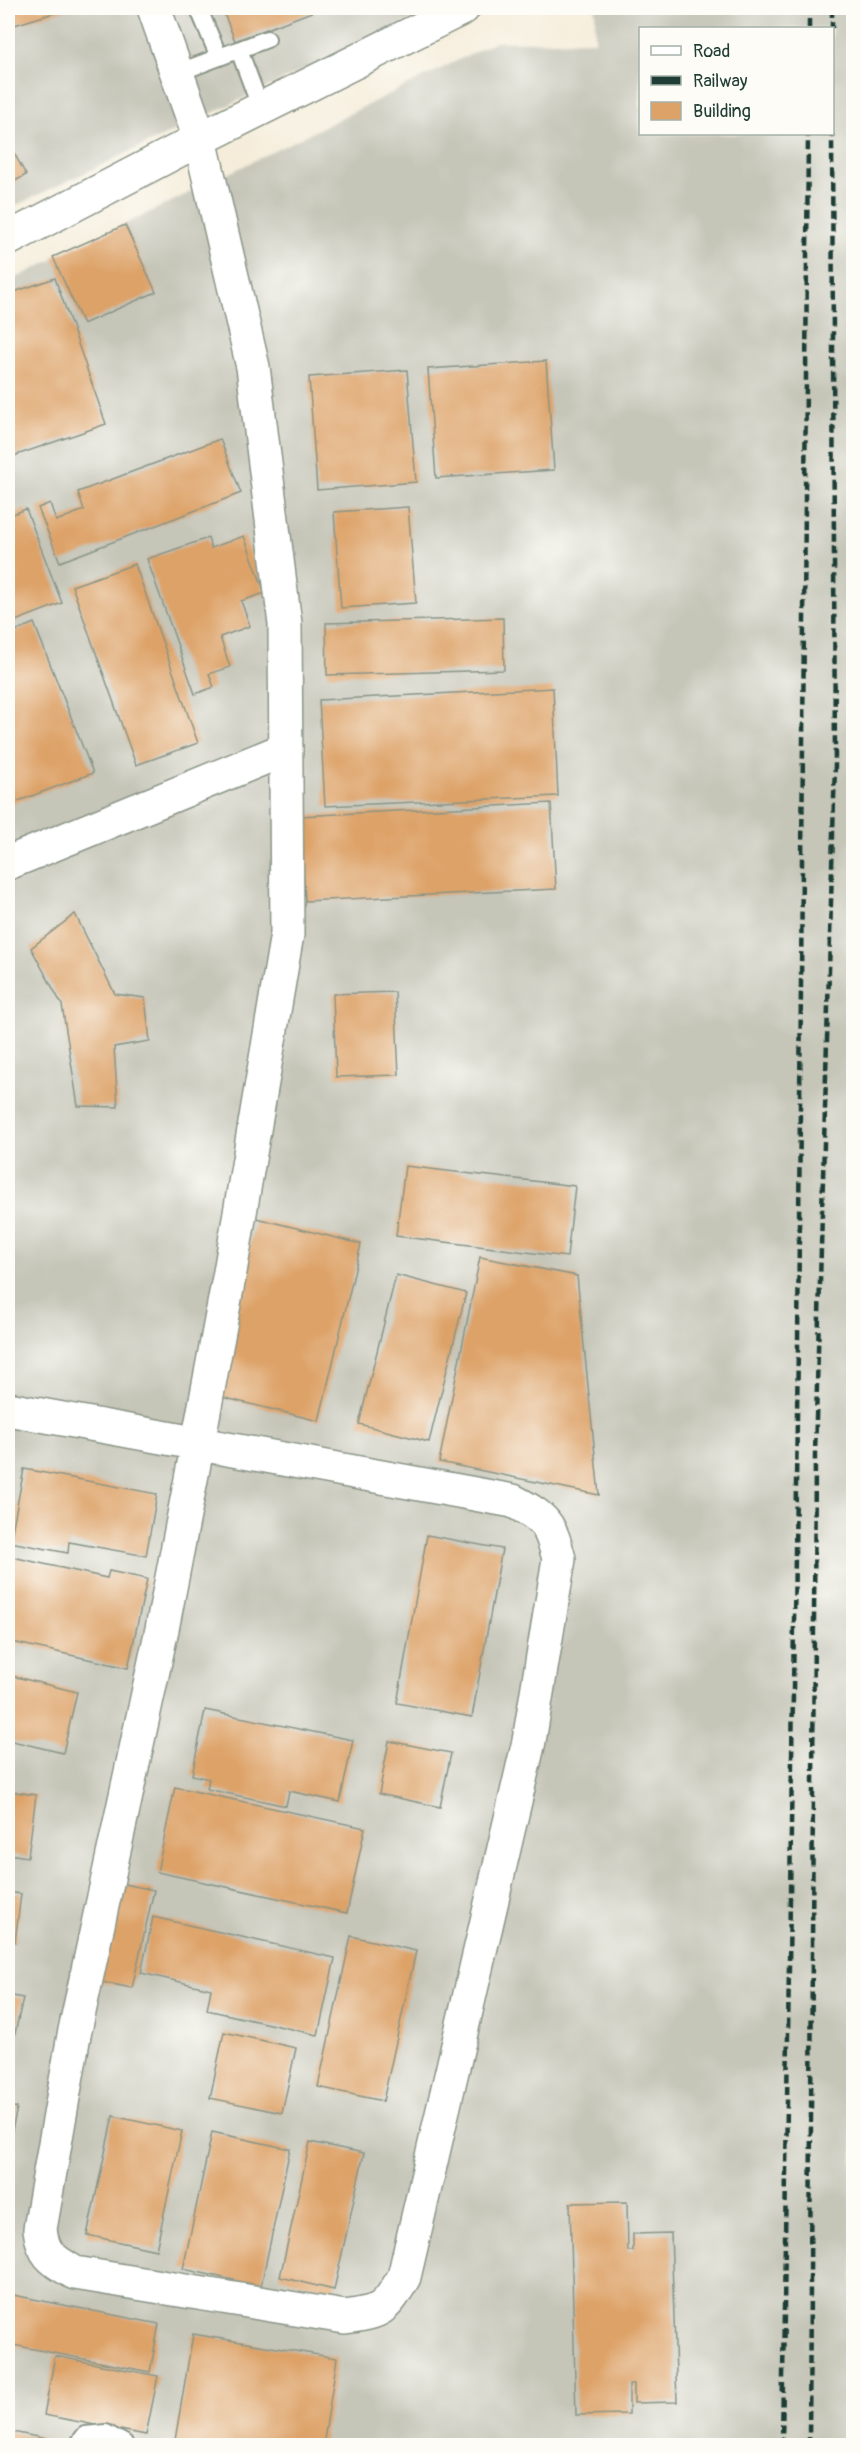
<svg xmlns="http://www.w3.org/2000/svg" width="861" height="2453" font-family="Pangolin,sans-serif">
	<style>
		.industrial { fill: #c5c5b8; fill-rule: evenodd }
		.building { fill: #dda267 }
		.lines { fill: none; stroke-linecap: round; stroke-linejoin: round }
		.service-casing { stroke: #8a9587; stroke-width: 20 }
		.minor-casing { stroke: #8a9587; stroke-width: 36 }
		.tertiary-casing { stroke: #8a9587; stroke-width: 36 }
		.service { stroke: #fff; stroke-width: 16 }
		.minor { stroke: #fff; stroke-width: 33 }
		.tertiary { stroke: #fff; stroke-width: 33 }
		.rail { stroke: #1f3d34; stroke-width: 4.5; stroke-dasharray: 9 4.5; stroke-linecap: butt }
	</style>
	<rect width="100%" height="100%" fill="#fdfcf7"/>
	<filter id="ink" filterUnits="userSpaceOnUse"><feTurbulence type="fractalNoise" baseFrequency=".0167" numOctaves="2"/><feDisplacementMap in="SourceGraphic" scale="12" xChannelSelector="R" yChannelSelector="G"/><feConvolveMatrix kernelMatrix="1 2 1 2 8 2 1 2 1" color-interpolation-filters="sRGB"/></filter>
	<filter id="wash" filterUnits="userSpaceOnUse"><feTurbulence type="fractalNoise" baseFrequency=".008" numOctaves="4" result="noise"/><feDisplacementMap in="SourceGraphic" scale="24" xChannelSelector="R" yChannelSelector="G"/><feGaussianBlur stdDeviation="1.35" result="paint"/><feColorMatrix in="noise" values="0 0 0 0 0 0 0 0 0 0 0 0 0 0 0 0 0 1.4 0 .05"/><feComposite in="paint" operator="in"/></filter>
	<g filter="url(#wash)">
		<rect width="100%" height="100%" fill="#f5edda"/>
		<!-- industrial -->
		<g class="industrial">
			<path d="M8,8H436L8,209Z"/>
			<path d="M595,8H853V2445L8,2446V282L495,42L595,41ZM640,28H832V134H640Z"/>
		</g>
		<g id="blocks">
			<!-- building -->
			<g class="building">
				<path d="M8,8H70L8,27Z"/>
				<path d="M222,8H322L235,41Z"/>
				<path d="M8,142L26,175L8,185Z"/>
				<path d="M125,225L156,292L83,324L53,257Z"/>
				<path d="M55,278L106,424L8,458V294Z"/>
				<path d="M546,361L554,470L436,478L428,369Z"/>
				<path d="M407,370L416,482L317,490L309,377Z"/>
				<path d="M220,439L241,493L60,562L38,508L50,503L56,521L84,510L78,492Z"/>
				<path d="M408,507L416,603L341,608L334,512Z"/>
				<path d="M26,509L62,603L8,624V516Z"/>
				<path d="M244,536L265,593L241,601L250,626L220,637L230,667L209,674L214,687L195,694L147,559L208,538L211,548Z"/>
				<path d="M135,564L198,743L136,765L72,586Z"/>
				<path d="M503,618L504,670L327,675L326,623Z"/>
				<path d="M34,623L93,773L8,805V634Z"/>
				<path d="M553,688L558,796L325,806L319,700Z"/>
				<path d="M551,803L556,889L305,901L300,816Z"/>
				<path d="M75,914L115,994L145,998L150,1041L114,1047L118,1107L78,1106L62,1005L31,948Z"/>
				<path d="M395,992L399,1075L336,1077L333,994Z"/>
				<path d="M405,1166L575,1186L567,1257L396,1236Z"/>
				<path d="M256,1218L361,1244L319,1421L213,1395Z"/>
				<path d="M480,1257L577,1276L599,1495L439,1462Z"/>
				<path d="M396,1275L466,1293L429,1442L359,1424Z"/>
				<path d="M24,1469L157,1494L146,1556L69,1542L68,1553L10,1542Z"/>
				<path d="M427,1535L502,1549L472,1717L397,1703Z"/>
				<path d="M8,1556L107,1578L109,1571L147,1579L128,1668L8,1641Z"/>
				<path d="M8,1675L77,1692L63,1753L8,1740Z"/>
				<path d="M205,1710L353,1740L340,1802L289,1791L286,1806L207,1789L209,1779L192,1775Z"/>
				<path d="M389,1741L451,1753L440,1807L379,1794Z"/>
				<path d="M175,1787L365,1828L347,1913L157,1872Z"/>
				<path d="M8,1791L36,1795L28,1857L8,1854Z"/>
				<path d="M114,1882L154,1890L132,1988L92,1980Z"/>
				<path d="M8,1892L21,1894L15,1942L8,1941Z"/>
				<path d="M153,1917L335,1958L318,2035L207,2010L211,1989L141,1973Z"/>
				<path d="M351,1936L416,1951L383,2101L318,2087Z"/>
				<path d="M8,1995L23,1998L11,2051L8,2050Z"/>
				<path d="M224,2032L296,2048L282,2113L210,2098Z"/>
				<path d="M8,2105L17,2108L8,2148Z"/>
				<path d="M113,2116L182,2131L156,2250L87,2235Z"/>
				<path d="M212,2132L290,2149L261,2286L183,2269Z"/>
				<path d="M310,2142L364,2153L334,2290L280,2277Z"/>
				<path d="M627,2202L628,2251H633V2234L671,2233L677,2402L634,2403V2384H629V2414L576,2415L570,2203Z"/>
				<path d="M8,2294L159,2324L150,2372L8,2344Z"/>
				<path d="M193,2334L337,2358L323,2446H174Z"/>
				<path d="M55,2356L158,2376L146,2435L44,2415Z"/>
				<path d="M8,2431L52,2440L51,2446H8Z"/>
			</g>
		</g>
	</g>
	<g filter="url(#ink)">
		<use href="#blocks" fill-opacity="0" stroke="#8a9587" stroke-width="1.5"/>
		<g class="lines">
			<!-- service casing -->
			<g class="service-casing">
				<g id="service">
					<path d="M200,12L219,57"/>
					<path d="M239,50L261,109"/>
					<path d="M177,73L267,39"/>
					<path d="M77,2446L85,2435L106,2433L124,2443L125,2446"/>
				</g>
			</g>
			<!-- minor casing -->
			<g class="minor-casing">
				<g id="minor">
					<path d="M8,863L286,749"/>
					<path d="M8,1409L513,1501C545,1518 550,1523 559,1559L529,1741L404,2277C385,2310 382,2312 345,2317L75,2273C53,2260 43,2256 40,2229L74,2035L162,1629L198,1443L230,1272L287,934L285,624L253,367L200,139L154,8"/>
				</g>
			</g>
			<!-- tertiary casing -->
			<g class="tertiary-casing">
				<path id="tertiary" d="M8,239L200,139L463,8"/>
			</g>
			<!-- service -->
			<use href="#service" class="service"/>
			<!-- minor -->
			<use href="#minor" class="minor"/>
			<!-- tertiary -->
			<use href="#tertiary" class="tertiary"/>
			<!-- rail -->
			<g class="rail">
				<path d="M832,8V28"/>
				<path d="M809,28V8"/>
				<path d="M782,2446L798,1347L808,134"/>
				<path d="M809,2446L815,1454L835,764L832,134"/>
			</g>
		</g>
	</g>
	<!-- margin -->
	<rect width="861" height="2453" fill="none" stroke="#fdfcf7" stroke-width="30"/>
	<!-- legend -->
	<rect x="639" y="27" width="195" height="108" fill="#fdfcf7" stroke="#a4b0a9" stroke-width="1.5"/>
	<rect x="651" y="46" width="30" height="9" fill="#ffffff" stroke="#a4b0a9" stroke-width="1.5"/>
	<text x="693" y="57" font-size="18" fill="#1f3d34">Road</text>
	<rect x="651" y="76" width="30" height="9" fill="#1f3d34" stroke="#a4b0a9" stroke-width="1.5"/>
	<text x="693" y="87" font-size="18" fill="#1f3d34">Railway</text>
	<rect x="651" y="102" width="30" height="18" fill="#dda267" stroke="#a4b0a9" stroke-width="1.5"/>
	<text x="693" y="117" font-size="18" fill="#1f3d34">Building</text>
</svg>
